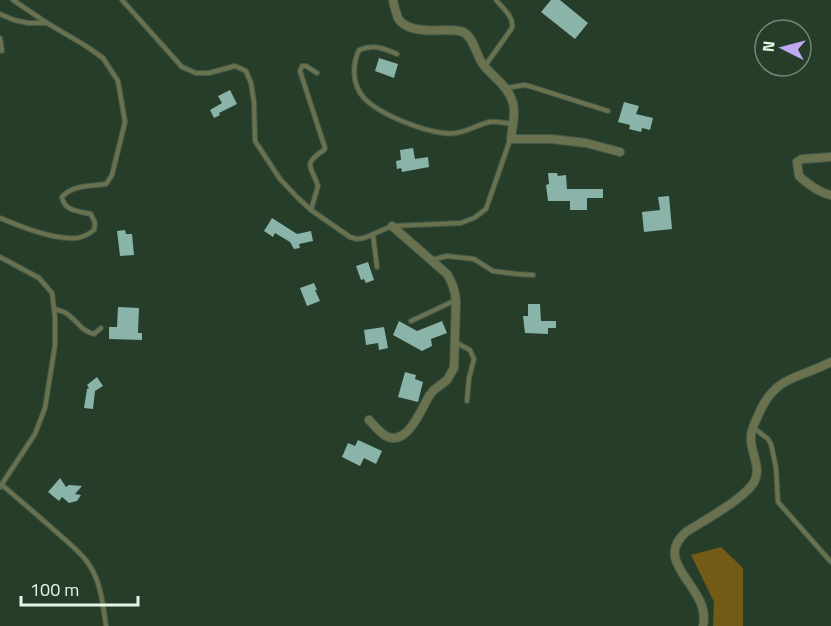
<svg xmlns="http://www.w3.org/2000/svg" width="831" height="626" font-family="'Titillium Web',sans-serif">
	<style>
		.green { fill: #725b17 }
		.building { fill: #8ab3a9 }
		.lines { fill: none; stroke-linecap: round; stroke-linejoin: round }
		.service-casing { stroke: #445a48; stroke-width: 6 }
		.minor-casing { stroke: #445a48; stroke-width: 10 }
		.service { stroke: #69714f; stroke-width: 4 }
		.minor { stroke: #69714f; stroke-width: 8 }
	</style>
	<rect width="100%" height="100%" fill="#253d29"/>
	<!-- green -->
	<path class="green" d="M721,547L743,568V626H713L714,602L691,555Z"/>
	<!-- building -->
	<g class="building">
		<path d="M551,0H560L588,23L575,39L541,12Z"/>
		<path d="M379,58L398,64L394,78L375,71Z"/>
		<path d="M230,90L237,104L219,113L220,115L214,118L210,110L222,103L218,96Z"/>
		<path d="M624,102L639,106L636,114L653,118L650,130L642,128L641,132L629,129L630,125L618,122Z"/>
		<path d="M413,148L415,159L428,157L429,167L402,172L401,168L397,169L396,161L401,160L400,150Z"/>
		<path d="M548,173H557L558,176L566,175L567,189H603V198H587V210H570V201H548L546,185L549,184Z"/>
		<path d="M669,196L672,229L644,232L642,212L660,210L658,197Z"/>
		<path d="M272,218L297,234L311,231L313,241L299,244L300,248L294,249L290,242L275,233L273,237L264,231Z"/>
		<path d="M125,230L126,234H132L134,255L120,256L117,231Z"/>
		<path d="M368,262L374,280L366,283L364,279L361,280L356,266Z"/>
		<path d="M314,283L317,290H315L320,301L307,306L300,288Z"/>
		<path d="M528,304H540L541,321H556V328H548V334L525,333L523,316H528Z"/>
		<path d="M118,307L139,308L138,333H142V340L109,339V327H117Z"/>
		<path d="M399,321L417,331L442,321L447,333L431,339L432,346L422,351L393,335Z"/>
		<path d="M384,327L388,348L379,350L378,343L366,345L364,330Z"/>
		<path d="M405,372L416,375L415,379L423,382L418,402L398,397Z"/>
		<path d="M97,377L103,386L95,391L93,409L84,408L87,389L89,388L87,385Z"/>
		<path d="M358,440L382,451L376,464L364,458L360,466L342,457L348,443L355,446Z"/>
		<path d="M60,478L66,487L69,485L82,486L75,494L81,495L77,501L69,503L62,497L59,501L48,492Z"/>
	</g>
	<g class="lines">
		<!-- service casing -->
		<g class="service-casing">
			<g id="service">
				<path d="M122,0L182,67L196,73H209L235,66L246,71L251,83L254,102L255,141L280,179L297,197L311,210L350,237L357,239L364,238L392,226L461,223L474,218L486,209L510,140"/>
				<path d="M0,14L14,20L28,23H45"/>
				<path d="M0,38L2,51"/>
				<path d="M397,54C383,48 374,44 359,50C352,65 352,85 364,98C379,114 422,131 444,133C460,136 474,126 489,122C497,121 504,123 512,124"/>
				<path d="M485,66L512,28C514,16 503,9 496,0"/>
				<path d="M507,88L524,85L529,86L608,111"/>
				<path d="M311,210L318,186C311,165 302,165 324,150L325,148L300,71L302,66H306L317,73"/>
				<path d="M0,218C22,227 53,240 77,238C84,237 89,234 94,230L95,223L91,214C78,211 64,211 62,197C72,185 91,186 106,184L112,175L125,122L118,81L103,58L86,46L47,23L13,0"/>
				<path d="M373,235L377,267"/>
				<path d="M0,257L39,278L52,293L55,317V345L45,408L35,434L0,487"/>
				<path d="M431,260L447,256L474,259L493,271L517,274L533,275"/>
				<path d="M54,309C55,309 64,312 64,312C76,318 80,331 94,334L101,328"/>
				<path d="M411,321L456,300"/>
				<path d="M455,342L470,350L474,359L469,378L467,401"/>
				<path d="M754,428L768,439L771,444L776,468L778,502L831,562"/>
				<path d="M2,485C22,502 42,519 62,537C71,545 81,553 88,563C101,581 103,605 106,626"/>
			</g>
		</g>
		<!-- minor casing -->
		<g class="minor-casing">
			<g id="minor">
				<path d="M393,0C394,6 396,12 398,18C406,32 431,31 445,30C451,30 458,30 463,32C473,36 476,54 482,63C492,77 508,85 513,103C516,114 512,128 511,139H552L586,143L620,152"/>
				<path d="M831,157L802,159L797,162L799,176C808,184 819,193 831,195"/>
				<path d="M369,420C374,425 379,432 386,436C407,447 421,410 429,396L434,390L447,380L454,368L456,300C455,290 452,282 447,274L392,226"/>
				<path d="M703,626C712,587 650,564 686,532C703,521 748,497 755,480C761,467 751,453 751,440C750,433 754,424 757,418C774,375 796,380 831,362"/>
			</g>
		</g>
		<!-- service -->
		<use href="#service" class="service"/>
		<!-- minor -->
		<use href="#minor" class="minor"/>
	</g>
	<!-- north arrow -->
	<g transform="translate(783 48) rotate(276)"><circle r="28" fill="#253d29" stroke="#738775" stroke-width="1.5"/>
	<path d="M0-4.5L10 22L0 15L-10 22Z" fill="#c1a8f3"/>
	<text y="-9" font-size="16" font-weight="bold" text-anchor="middle" fill="#e7f5e8">N</text>
	</g>
	<!-- scale -->
	<path d="M21 596v9h117v-9" fill="none" stroke="#e7f5e8" stroke-width="3"/>
	<text x="30" y="596" font-size="18" fill="#e7f5e8" stroke="#253d29" stroke-width="4.5" paint-order="stroke">100 m</text>
</svg>
